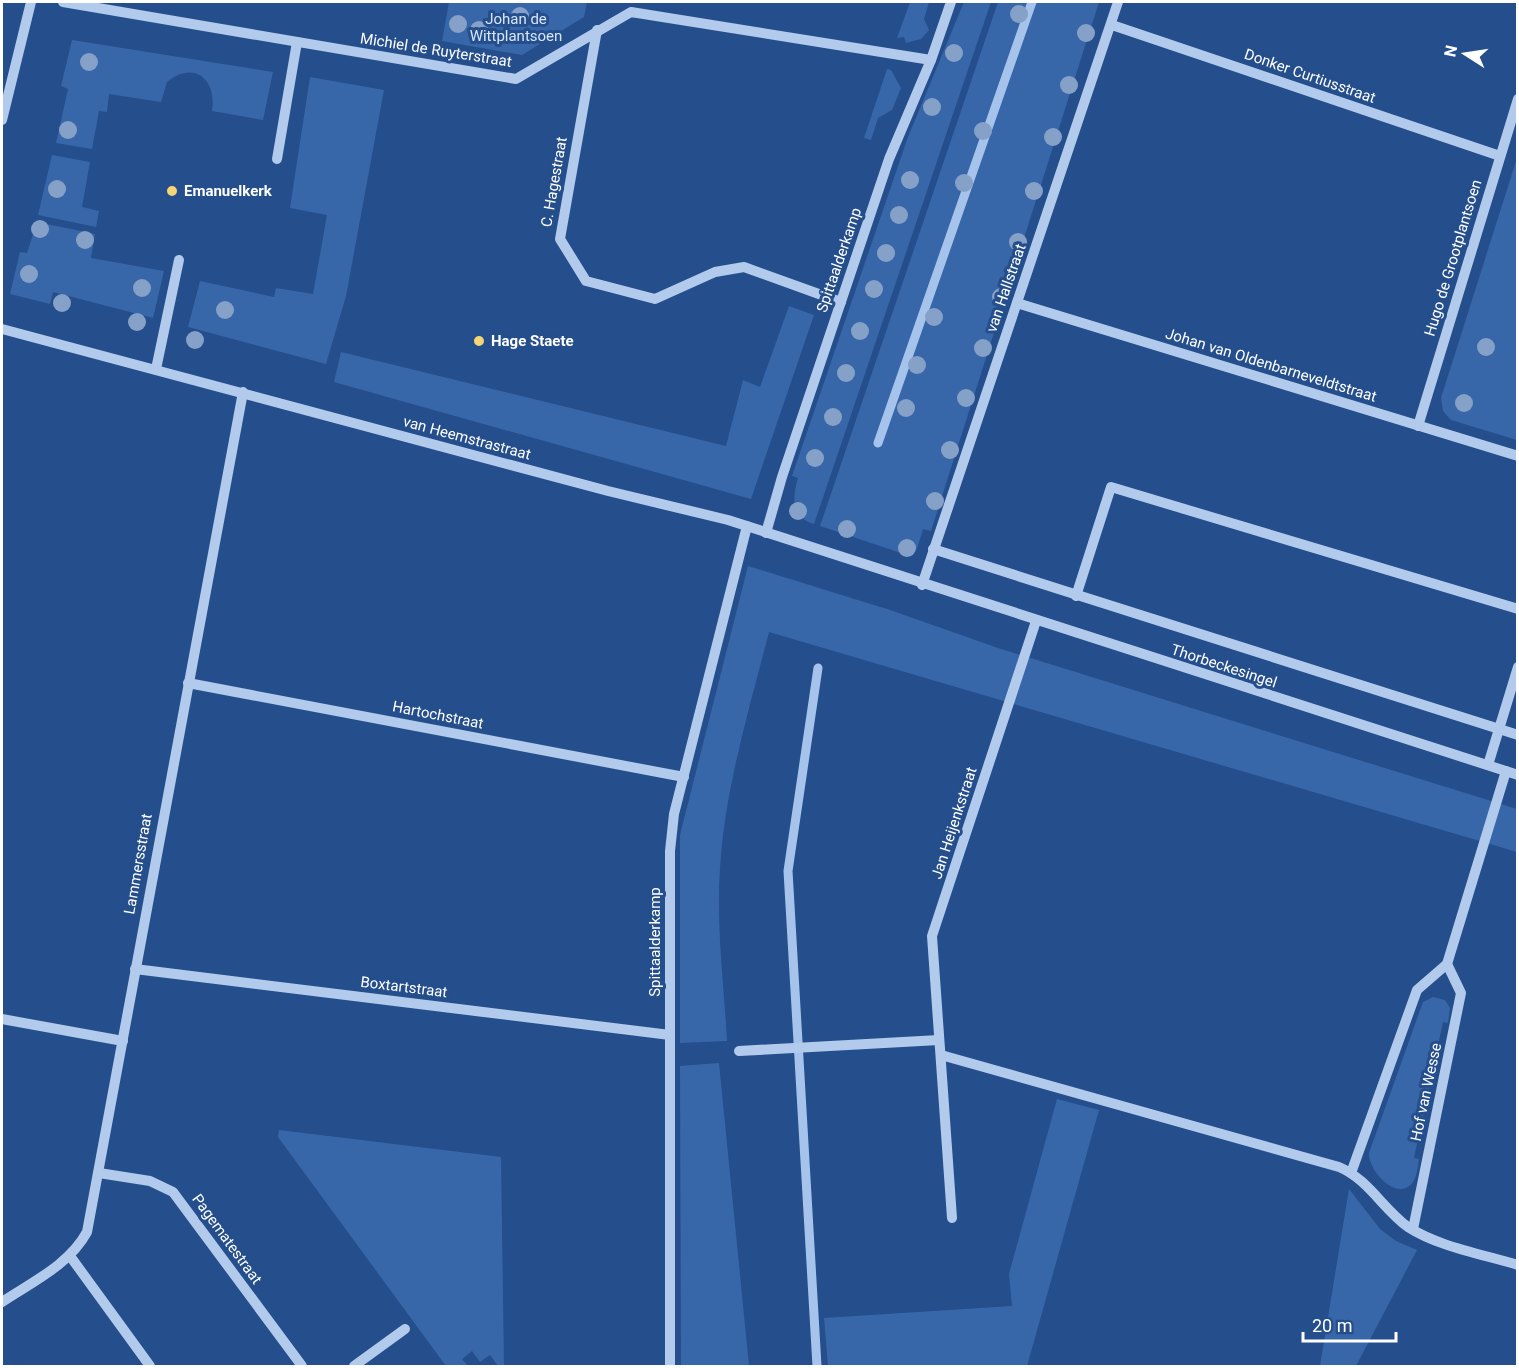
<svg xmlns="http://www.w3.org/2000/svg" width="1519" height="1368" font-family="Roboto,sans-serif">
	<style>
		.green { fill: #3867a9 }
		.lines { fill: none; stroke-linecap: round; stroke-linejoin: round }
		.stream { stroke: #a6c4eb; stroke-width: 9 }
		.minor { stroke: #b2caeb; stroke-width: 10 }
		.tree { fill: #86a1c7 }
		.poi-dot { fill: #f5d576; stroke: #244e8c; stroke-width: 2 }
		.labels { text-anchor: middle; stroke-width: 6; stroke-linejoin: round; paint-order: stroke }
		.park-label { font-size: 15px; fill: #d7e5f8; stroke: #244e8c }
		.street-label { font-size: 15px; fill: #fff; stroke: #244e8c }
		.poi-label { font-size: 15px; font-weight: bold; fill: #fff; stroke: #244e8c; text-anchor: start }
	</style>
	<rect width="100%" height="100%" fill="#244e8c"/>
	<!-- green -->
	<g class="green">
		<path d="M449,2H587L584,17L522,55L442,41Z"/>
		<path d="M910,2H929L924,19L929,30L921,39L906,43L904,37L897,38Z"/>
		<path d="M964,2H991L814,524C791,517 792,498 798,478L792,476L908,137Z"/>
		<path d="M998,2H1099L931,531L923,529L917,549L907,555L820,526Z"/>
		<path d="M72,40L273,72L263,120L212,111C217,79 194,60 167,82L161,102L109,94L107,112L99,111L92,149L56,143L68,89L61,86Z"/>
		<path d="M887,69L891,70L901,88L892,110L878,118L871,140L864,138Z"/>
		<path d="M310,77L384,90L346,296L326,364L188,327L200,281L274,297L276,288L313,294L327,215L290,208Z"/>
		<path d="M52,155L90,162L82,207L99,211L96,227L38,215Z"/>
		<path d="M1517,158V440L1451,420L1443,411L1441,398Z"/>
		<path d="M37,222L95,234L91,258L164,271L153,318L53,292L50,304L10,294L20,252L27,253Z"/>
		<path d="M789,306L814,315L751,499L334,382L341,352L726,446L743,380L760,387Z"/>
		<path d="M748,566L890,610L998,648L1517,809V852L769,632C749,710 725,788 720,868C716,925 724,984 727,1041L680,1043V835Z"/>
		<path d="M1433,997L1445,1000L1450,1008L1448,1023L1443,1022L1414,1158L1419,1159C1418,1166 1417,1176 1413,1182C1398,1203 1368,1171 1369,1153L1423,1002Z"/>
		<path d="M719,1063L749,1366H681L680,1066Z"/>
		<path d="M1057,1099L1099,1110L1027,1366H828L824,1318L1012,1306L1009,1274Z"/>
		<path d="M279,1130L501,1157L504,1366H498L490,1355L480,1362L472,1351L462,1359L468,1366H446L278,1137Z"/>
		<path d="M1349,1189L1380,1229L1396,1241L1417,1250L1356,1366H1320Z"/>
	</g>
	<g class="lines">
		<!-- stream -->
		<g class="stream">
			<path d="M878,443L1032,2"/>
			<path d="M817,1366L788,871L818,668"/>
		</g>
		<!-- minor -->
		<g class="minor">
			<path d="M63,2L516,79L631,12L931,60"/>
			<path d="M1112,25L1500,156"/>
			<path d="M597,30L560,239L586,281L655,299L715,272L744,267L841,302"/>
			<path d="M2,120L31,2"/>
			<path d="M277,159L297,42"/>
			<path d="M1017,303L1518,456"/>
			<path d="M2,329L608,491L728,520L1518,775"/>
			<path d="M156,369L179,260"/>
			<path d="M1418,426L1518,99"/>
			<path d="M766,533L782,477L889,159L931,60L951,2"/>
			<path d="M933,549L1518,735"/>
			<path d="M922,585L1118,2"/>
			<path d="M1076,596L1111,487L1518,609"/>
			<path d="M188,683L684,777"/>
			<path d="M1488,765L1518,667"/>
			<path d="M135,969L670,1035"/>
			<path d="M2,1019L123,1041"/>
			<path d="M739,1051L939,1040"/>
			<path d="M941,1055L1339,1167C1368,1179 1383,1209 1408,1227C1439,1247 1482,1254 1518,1265"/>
			<path d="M99,1173L150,1181L173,1192L302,1366"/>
			<path d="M1351,1173L1417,990L1447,964L1506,771"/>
			<path d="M952,1218L932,936L1036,621"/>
			<path d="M1413,1229L1461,993L1447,964"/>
			<path d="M70,1256L150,1366"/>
			<path d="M2,1302C32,1282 69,1265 87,1232L243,392"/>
			<path d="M354,1366L405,1329"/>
			<path d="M670,1366V851L674,814L747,526"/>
		</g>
	</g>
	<!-- trees -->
	<g class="tree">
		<circle cx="1019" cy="14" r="9"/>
		<circle cx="520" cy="16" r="9"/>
		<circle cx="458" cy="24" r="9"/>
		<circle cx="479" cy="30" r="9"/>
		<circle cx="1086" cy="33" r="9"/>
		<circle cx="954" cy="53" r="9"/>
		<circle cx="89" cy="62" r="9"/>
		<circle cx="1069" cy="85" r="9"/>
		<circle cx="932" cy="107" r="9"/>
		<circle cx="68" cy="130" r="9"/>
		<circle cx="983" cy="131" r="9"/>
		<circle cx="1053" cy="137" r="9"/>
		<circle cx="910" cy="180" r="9"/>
		<circle cx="964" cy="183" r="9"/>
		<circle cx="57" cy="189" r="9"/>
		<circle cx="1034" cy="191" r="9"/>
		<circle cx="899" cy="215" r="9"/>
		<circle cx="40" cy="229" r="9"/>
		<circle cx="85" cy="240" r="9"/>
		<circle cx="1018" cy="242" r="9"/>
		<circle cx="886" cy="253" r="9"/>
		<circle cx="29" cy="274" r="9"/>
		<circle cx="142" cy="288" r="9"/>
		<circle cx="874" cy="289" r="9"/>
		<circle cx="1001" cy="297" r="9"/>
		<circle cx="62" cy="303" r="9"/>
		<circle cx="225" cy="310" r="9"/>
		<circle cx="934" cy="317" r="9"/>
		<circle cx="137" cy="322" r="9"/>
		<circle cx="860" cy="331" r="9"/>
		<circle cx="195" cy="340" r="9"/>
		<circle cx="1486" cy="347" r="9"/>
		<circle cx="983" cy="348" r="9"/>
		<circle cx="917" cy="365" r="9"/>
		<circle cx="846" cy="373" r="9"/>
		<circle cx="966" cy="398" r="9"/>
		<circle cx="1464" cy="403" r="9"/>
		<circle cx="906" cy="408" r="9"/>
		<circle cx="833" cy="417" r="9"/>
		<circle cx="950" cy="450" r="9"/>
		<circle cx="815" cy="458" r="9"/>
		<circle cx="935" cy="501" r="9"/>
		<circle cx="798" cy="511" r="9"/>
		<circle cx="847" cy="529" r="9"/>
		<circle cx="907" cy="548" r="9"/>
	</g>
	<!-- markers -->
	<g class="poi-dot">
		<circle cx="172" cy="191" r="6"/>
		<circle cx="479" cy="341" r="6"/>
	</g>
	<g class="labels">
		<!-- park labels -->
		<g class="park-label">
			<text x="516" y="24">Johan de<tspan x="516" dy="17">Wittplantsoen</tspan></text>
		</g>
		<!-- street labels -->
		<g class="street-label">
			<text transform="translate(436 50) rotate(9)" y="5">Michiel de Ruyterstraat</text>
			<text transform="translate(1310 76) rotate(19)" y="5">Donker Curtiusstraat</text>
			<text transform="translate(554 182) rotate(-80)" y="5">C. Hagestraat</text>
			<text transform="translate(1453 258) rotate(-73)" y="5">Hugo de Grootplantsoen</text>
			<text transform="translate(839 260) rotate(-71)" y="5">Spittaalderkamp</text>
			<text transform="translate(1006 288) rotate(-71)" y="5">van Hallstraat</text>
			<text transform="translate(1271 365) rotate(17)" y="5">Johan van Oldenbarneveldtstraat</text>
			<text transform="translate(467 438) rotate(15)" y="5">van Heemstrastraat</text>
			<text transform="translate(1224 666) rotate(18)" y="5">Thorbeckesingel</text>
			<text transform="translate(438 715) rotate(11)" y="5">Hartochstraat</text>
			<text transform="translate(954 823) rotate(-72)" y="5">Jan Heijenkstraat</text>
			<text transform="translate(138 864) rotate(-80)" y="5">Lammersstraat</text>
			<text transform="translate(655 942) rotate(-90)" y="5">Spittaalderkamp</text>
			<text transform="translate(404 987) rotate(7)" y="5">Boxtartstraat</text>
			<text transform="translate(1426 1092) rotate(-78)" y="5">Hof van Wesse</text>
			<text transform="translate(227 1239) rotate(54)" y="5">Pagematestraat</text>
		</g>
		<!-- poi labels -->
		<g class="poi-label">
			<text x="184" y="196">Emanuelkerk</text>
			<text x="491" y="346">Hage Staete</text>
		</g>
	</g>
	<!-- border -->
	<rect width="1519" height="1368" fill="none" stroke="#ffffff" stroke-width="6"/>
	<!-- north arrow -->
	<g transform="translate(1465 54) rotate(282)" stroke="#244e8c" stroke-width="4.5" paint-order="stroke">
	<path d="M0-4.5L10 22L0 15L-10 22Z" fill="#ffffff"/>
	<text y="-9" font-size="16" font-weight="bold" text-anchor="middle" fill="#ffffff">N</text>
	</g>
	<!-- scale -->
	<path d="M1303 1332v9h93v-9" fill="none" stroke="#ffffff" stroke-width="3"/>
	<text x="1312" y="1332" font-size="18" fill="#ffffff" stroke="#244e8c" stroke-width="4.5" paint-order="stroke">20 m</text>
</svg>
